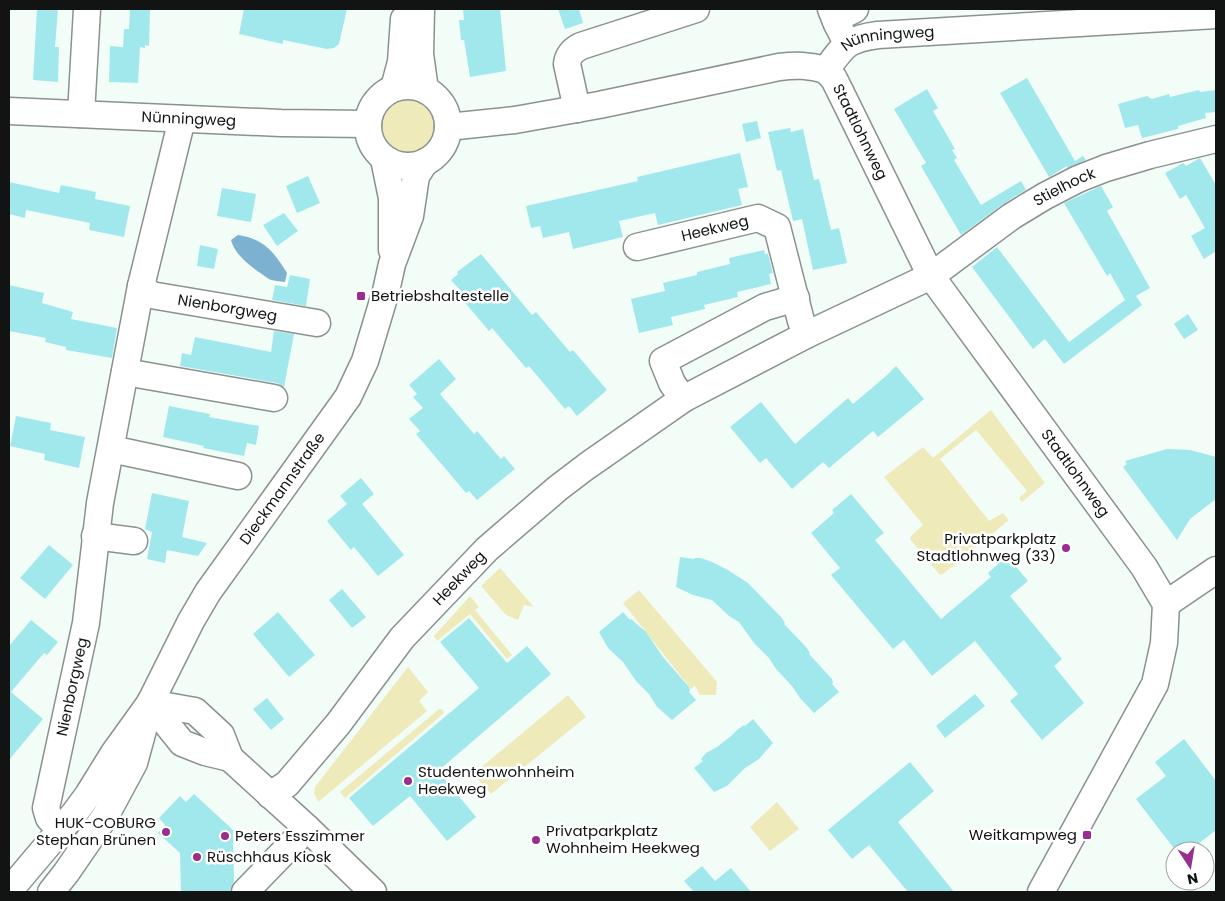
<svg xmlns="http://www.w3.org/2000/svg" width="1225" height="901" font-family="Poppins,sans-serif">
	<style>
		.green { fill: #eeeaba }
		.water { fill: #7cb1cf }
		.building { fill: #a1e8ed }
		.lines { fill: none; stroke-linecap: round; stroke-linejoin: round }
		.minor-casing { stroke: #89928e; stroke-width: 29 }
		.minor { stroke: #fff; stroke-width: 26 }
		.poi-dot { fill: #972e90; stroke: #fff; stroke-width: 2 }
		.labels { text-anchor: middle; stroke-width: 5; stroke-linejoin: round; paint-order: stroke }
		.street-label { font-size: 15px; fill: #111413; stroke: #fff }
		.poi-label { font-size: 15px; fill: #111413; stroke: #fff; text-anchor: start }
	</style>
	<rect width="100%" height="100%" fill="#f3fdf8"/>
	<!-- green -->
	<g class="green">
		<circle cx="408" cy="126" r="26"/>
		<path d="M991,410L1045,483L1022,502L1019,498L1027,491L976,430L940,459L989,521L1003,513L1009,520L943,574L940,575L910,539L911,536L923,525L884,477L923,447L933,458Z"/>
		<path d="M500,568L534,607L524,605L518,620L506,615L481,586Z"/>
		<path d="M639,590L717,682L716,695H700L695,686L691,689L623,603Z"/>
		<path d="M470,596L479,607L475,610L512,655L507,659L470,614L437,641L434,636Z"/>
		<path d="M408,667L428,692L419,701L427,711L318,802L314,793L315,787Z"/>
		<path d="M568,695L586,717L491,794L473,774Z"/>
		<path d="M439,709H442L444,713L345,798L340,792Z"/>
		<path d="M777,802L799,829L770,851L750,827Z"/>
	</g>
	<!-- water -->
	<path class="water" d="M238,235C264,239 274,252 287,273L285,282C280,281 273,281 269,279C256,270 235,257 231,240Z"/>
	<!-- building -->
	<g class="building">
		<path d="M37,9H58L55,47H59L58,82L33,80Z"/>
		<path d="M130,9H150L149,46L145,45V48L140,47L138,83L109,82L110,46L123,47L124,29H129Z"/>
		<path d="M244,9H347L339,44L334,48L327,49L283,40V44L239,34Z"/>
		<path d="M463,9H500L506,71L470,77L464,40H461L459,20H464Z"/>
		<path d="M558,9H579L583,23L565,29Z"/>
		<path d="M1027,78L1075,161L1083,156L1086,160L1067,168V166L1049,177L1000,93Z"/>
		<path d="M927,89L938,108L933,111L955,149L952,150L957,158L954,160L981,205L1021,181L1026,190L1003,204L961,235L921,166L926,163L894,109Z"/>
		<path d="M1199,90L1200,92L1216,90V112L1205,113L1206,118L1178,126V129L1142,138L1138,125L1125,128L1118,104L1147,96L1152,99L1169,94L1170,97Z"/>
		<path d="M757,121L761,138L746,142L742,124Z"/>
		<path d="M790,128L791,132L803,129L814,180L819,179L831,230L839,228L847,263L813,270L802,219L793,221L781,170L777,171L768,132Z"/>
		<path d="M740,153L748,187L738,189L742,205L658,225L655,213L619,221L623,237L573,249L569,232L543,238L540,226L531,228L526,206L638,181L637,177Z"/>
		<path d="M1200,158L1216,185V251L1204,259L1191,236L1205,228L1186,195L1180,199L1165,173L1183,163L1186,166Z"/>
		<path d="M308,176L320,203L297,213L286,186Z"/>
		<path d="M9,182L59,193L61,185L96,192L95,199L130,206L124,237L89,230L90,223L26,210L25,218L9,214Z"/>
		<path d="M1101,186L1113,207L1107,211L1150,288L1136,296L1142,305L1064,364L1045,339L1033,349L972,267L997,247L1069,342L1125,300L1110,273L1107,276L1064,203Z"/>
		<path d="M222,188L256,194L251,222L217,216Z"/>
		<path d="M284,213L298,231L277,246L263,225Z"/>
		<path d="M200,245L218,249L214,269L197,266Z"/>
		<path d="M764,250L765,254H768L773,273L769,274L771,284L737,292L738,297L704,305L705,309L671,317L673,325L639,333L631,299L665,291L663,283L697,275V272L730,264L729,258Z"/>
		<path d="M481,254L532,315L536,312L570,352L573,350L607,390L577,416L569,406L565,409L529,366L526,368L492,328L489,331L456,292L459,289L451,280L458,274L457,272Z"/>
		<path d="M290,275L310,279L306,306L272,300L275,285L287,287Z"/>
		<path d="M9,285L44,293L42,303L73,312L71,319L117,328L112,358L66,350V347L45,342L46,338L9,331Z"/>
		<path d="M1188,314L1198,330L1184,339L1174,324Z"/>
		<path d="M274,331L294,334L284,387L277,383L180,366L182,353L191,355L195,337L271,352Z"/>
		<path d="M439,359L456,379L440,394L474,434L477,431L501,459L504,456L515,469L477,500L469,491L466,493L433,454L416,434L420,431L409,419L423,408L413,397L417,394L409,385Z"/>
		<path d="M896,366L924,399L878,437L873,431L829,468L823,462L792,489L766,458L760,463L730,427L761,402L795,444L848,398L853,404L886,376Z"/>
		<path d="M169,406L210,414L209,417L259,426L256,445L247,443L244,456L203,448L204,446L163,437Z"/>
		<path d="M16,416L51,423L50,430L85,437L79,468L44,460L45,454L10,446Z"/>
		<path d="M1167,449L1190,450L1216,457V499L1190,519L1177,540L1123,467L1127,464L1125,461Z"/>
		<path d="M361,478L374,494L362,504L404,555L378,576L354,547L351,550L327,521L347,504L340,496Z"/>
		<path d="M152,493L189,501L182,537L207,543L198,556L167,550L165,563L147,559L152,532L145,529Z"/>
		<path d="M851,494L884,533L875,540L941,619L991,577L988,573L1007,556L1028,581L1010,596L1062,659L1054,666L1084,703L1042,740L1010,701L1018,694L975,641L932,676L904,640L893,649L831,575L840,568L811,533L834,513L832,510Z"/>
		<path d="M49,545L73,565L45,599L20,578Z"/>
		<path d="M680,557L694,559L695,558H701L712,562L728,570L748,583L781,617L785,623L784,624L806,647L810,653L809,654L832,679L833,683L832,684L839,692L814,713L800,698L792,686L776,669L769,658L754,643L739,622L729,616L712,600L693,595L676,587Z"/>
		<path d="M342,589L366,617L352,628L329,600Z"/>
		<path d="M278,612L315,655L289,677L253,634Z"/>
		<path d="M623,612L630,620L631,619L646,632L663,657L689,687L690,690L689,692L696,700L672,720L657,707L649,694L636,681L623,662L608,648L599,632Z"/>
		<path d="M469,618L507,663L527,646L551,674L438,771L476,817L447,841L410,796L373,826L349,798L479,688L440,642Z"/>
		<path d="M31,620L58,642L47,655L44,653L11,692L43,719L9,760V646Z"/>
		<path d="M975,694L985,706L945,738L936,726Z"/>
		<path d="M267,698L284,719L271,730L253,709Z"/>
		<path d="M753,719L773,743L759,759L745,768L727,786L714,792L694,768L703,761L701,759L706,753L717,747L731,736L737,730L744,725L745,726Z"/>
		<path d="M1184,739L1216,781V830L1189,851H1176L1136,799L1166,776L1155,762Z"/>
		<path d="M910,762L934,791L898,822L954,892H908L869,845L852,859L828,830Z"/>
		<path d="M194,794L233,830L234,882L231,888L230,892H181L180,853L158,833L165,825L159,818L180,796L186,802Z"/>
		<path d="M702,866L715,881L731,868L751,892H694L684,881Z"/>
	</g>
	<g class="lines">
		<!-- minor casing -->
		<g class="minor-casing">
			<g id="minor">
				<path d="M421,9L420,54L425,90"/>
				<path d="M831,9L837,24L847,43"/>
				<path d="M835,19L855,9"/>
				<path id="s1" d="M826,70L834,79L840,91L931,276L1144,567L1166,604L1164,643L1155,684L1041,892"/>
				<path id="s2" d="M826,70C844,45 847,39 878,35L1216,15"/>
				<circle cx="408" cy="126" r="40"/>
				<path d="M394,88L401,62L404,19"/>
				<path d="M577,109L567,64C568,55 573,50 581,46L696,9"/>
				<path id="s3" d="M9,111L281,123L368,124"/>
				<path d="M81,114L87,9"/>
				<path d="M448,127L515,120L599,105L779,67C796,65 809,65 826,70"/>
				<path d="M384,159L392,198V250"/>
				<path id="s4" d="M637,247L758,218L777,227L801,321L806,335"/>
				<path id="s5" d="M141,286L151,295L317,323"/>
				<path d="M125,372L274,398"/>
				<path d="M683,399L672,383L663,361L765,307L796,298"/>
				<path d="M111,449L238,476"/>
				<path d="M95,536L134,541"/>
				<path d="M1166,604L1216,570"/>
				<path d="M150,703L195,711L221,735L230,758L307,828L373,892"/>
				<path d="M150,703L182,743L205,752L230,758"/>
				<path id="s6" d="M270,795L287,784L338,724L402,638L487,549L558,488L587,466L683,399L806,335L931,276L1012,216L1045,196L1078,179L1106,168L1150,155L1216,139"/>
				<path id="s7" d="M61,831L49,818L46,808L86,623L100,503L141,286L182,119"/>
				<path id="s8" d="M9,891L74,814L88,795L114,753L150,703L191,621L208,592L348,397L365,361L386,291L392,264L410,216L416,176L425,162"/>
				<path d="M51,892L66,873L106,815L134,763L146,719"/>
				<path d="M245,892L307,828"/>
			</g>
		</g>
		<!-- minor -->
		<use href="#minor" class="minor"/>
	</g>
	<!-- markers -->
	<g class="poi-dot">
		<rect x="356" y="291" width="10" height="10" rx="2.5"/>
		<circle cx="1066" cy="548" r="5"/>
		<circle cx="408" cy="781" r="5"/>
		<circle cx="166" cy="832" r="5"/>
		<rect x="1082" y="830" width="10" height="10" rx="2.5"/>
		<circle cx="225" cy="836" r="5"/>
		<circle cx="536" cy="840" r="5"/>
		<circle cx="197" cy="857" r="5"/>
	</g>
	<g class="labels">
		<!-- street labels -->
		<g class="street-label">
			<text dy="5" stroke="none"><textPath href="#s2" startOffset="75">Nünningweg</textPath></text>
			<text dy="5" stroke="none"><textPath href="#s3" startOffset="180">Nünningweg</textPath></text>
			<text dy="5" stroke="none"><textPath href="#s1" startOffset="71">Stadtlohnweg</textPath></text>
			<text dy="5" stroke="none"><textPath href="#s6" startOffset="1014">Stielhock</textPath></text>
			<text dy="5" stroke="none"><textPath href="#s4" startOffset="80">Heekweg</textPath></text>
			<text dy="5" stroke="none"><textPath href="#s5" startOffset="91">Nienborgweg</textPath></text>
			<text dy="5" stroke="none"><textPath href="#s1" startOffset="476">Stadtlohnweg</textPath></text>
			<text dy="5" stroke="none"><textPath href="#s8" startOffset="488">Dieckmannstraße</textPath></text>
			<text dy="5" stroke="none"><textPath href="#s6" startOffset="289">Heekweg</textPath></text>
			<text dy="5" stroke="none"><textPath href="#s7" startOffset="152">Nienborgweg</textPath></text>
		</g>
		<!-- poi labels -->
		<g class="poi-label">
			<text x="371" y="301">Betriebshaltestelle</text>
			<text x="1056" y="544" text-anchor="end">Privatparkplatz<tspan x="1056" dy="17">Stadtlohnweg (33)</tspan></text>
			<text x="418" y="777">Studentenwohnheim<tspan x="418" dy="17">Heekweg</tspan></text>
			<text x="156" y="828" text-anchor="end">HUK-COBURG<tspan x="156" dy="17">Stephan Brünen</tspan></text>
			<text x="546" y="836">Privatparkplatz<tspan x="546" dy="17">Wohnheim Heekweg</tspan></text>
			<text x="1077" y="840" text-anchor="end">Weitkampweg</text>
			<text x="235" y="841">Peters Esszimmer</text>
			<text x="207" y="862">Rüschhaus Kiosk</text>
		</g>
	</g>
	<!-- border -->
	<rect width="1225" height="901" fill="none" stroke="#111413" stroke-width="20"/>
	<!-- north arrow -->
	<g transform="translate(1190 866) rotate(168)"><circle r="24" fill="#ffffff" stroke="#a0a1a1"/>
	<path d="M0-4L9 19L0 12L-9 19Z" fill="#972e90"/>
	<text y="-8" font-size="14" font-weight="bold" text-anchor="middle" fill="#111413">N</text>
	</g>
</svg>
